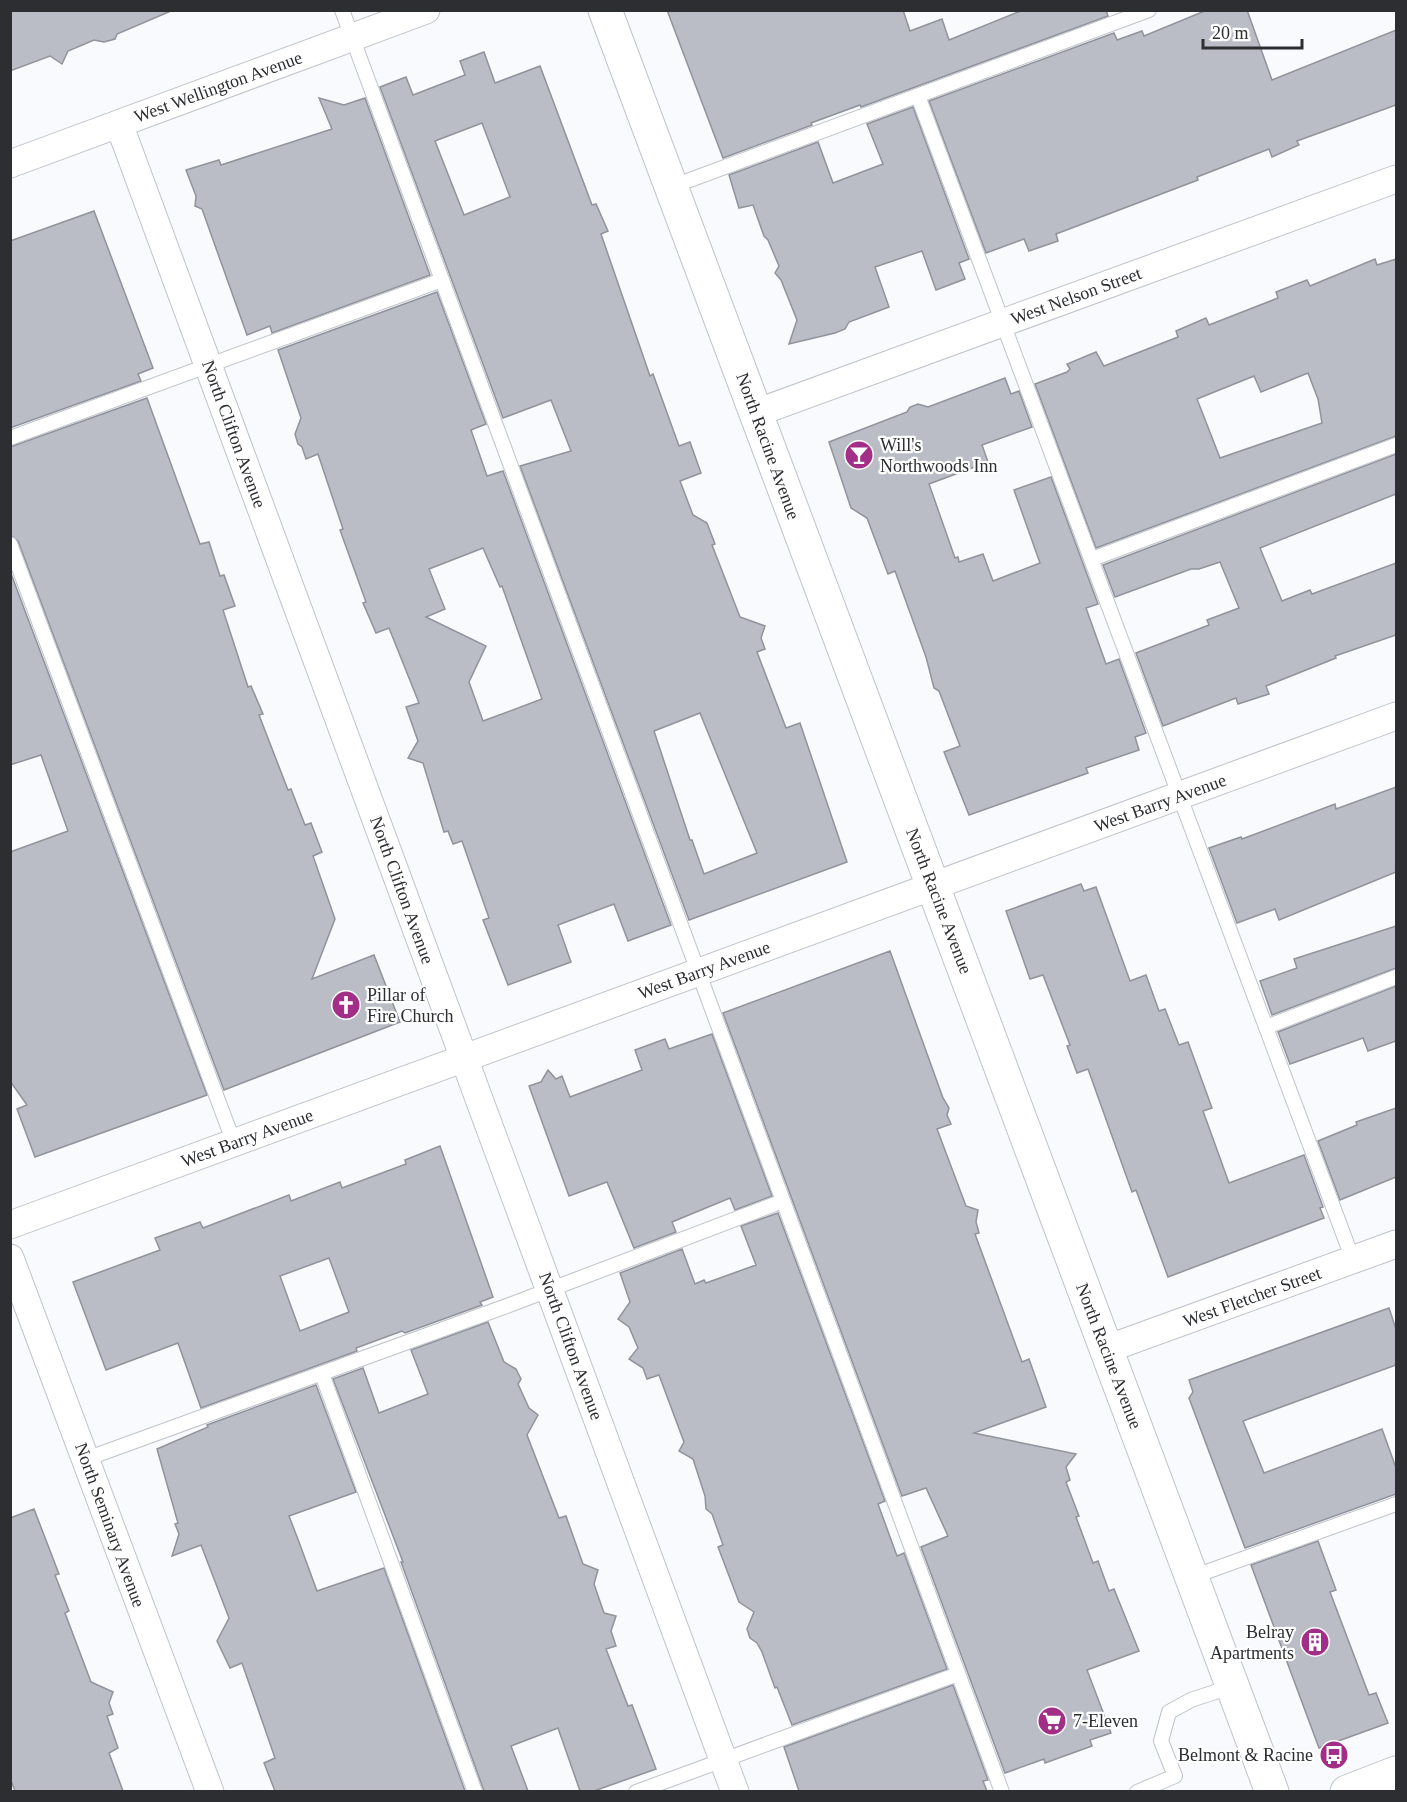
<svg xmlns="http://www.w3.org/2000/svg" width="1407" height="1802" font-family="Georgia,serif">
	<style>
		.building { fill: #babdc6; stroke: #90939b; stroke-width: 1.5; fill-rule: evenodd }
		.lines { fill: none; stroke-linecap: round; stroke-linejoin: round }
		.lane-casing { stroke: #bfc3cb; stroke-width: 16 }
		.street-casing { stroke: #bfc3cb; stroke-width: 29 }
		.secondary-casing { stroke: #bfc3cb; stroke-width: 35 }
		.lane { stroke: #fff; stroke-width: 14 }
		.street { stroke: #fff; stroke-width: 27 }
		.secondary { stroke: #fff; stroke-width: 33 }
		.labels { text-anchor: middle; stroke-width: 4.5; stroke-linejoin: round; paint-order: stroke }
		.street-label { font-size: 18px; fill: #2c2e31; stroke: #fff }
		.poi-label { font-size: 18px; fill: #2c2e31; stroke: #fff; text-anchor: start }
	</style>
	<rect width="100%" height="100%" fill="#f8fafd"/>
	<!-- building -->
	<g class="building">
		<path d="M10,10H171V11L117,34L115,39L104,42L94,40L68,51L62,64L50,56L10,71Z"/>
		<path d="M667,10H903L910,31L942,19L949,40L1023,10H1106L1108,16L861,107L860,105L811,123L812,125L723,158Z"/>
		<path d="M1207,10H1247L1272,80L1396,30V105L1297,141L1299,145L1272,157L1269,149L1197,177L1198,180L1056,234L1058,241L1029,251L1024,239L986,253L929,101L1114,33L1117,40L1142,31L1144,36Z"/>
		<path d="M484,52L495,83L540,66L592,205L596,204L608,231L601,234L650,376L653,374L679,446L690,442L701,473L680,481L693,515L707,523L715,544L712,545L740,617L765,626L761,638L765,649L757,652L786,728L800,723L847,862L689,920L520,466L571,451L551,400L503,418L380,87L406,77L413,95L465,75L460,61ZM482,123L510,197L464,215L435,141ZM700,713L757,853L704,874L692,840H690L654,731Z"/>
		<path d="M319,98L344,105L365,98L430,275L272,333L270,326L247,335L202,209L195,206L196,196L186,170L219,160L221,165L332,129Z"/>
		<path d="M913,107L969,259L959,263L965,279L936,290L922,251L875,267L889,307L849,322L845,329L835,333L789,344L797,320L781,280L775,273L779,266L768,240L764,236L753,205L739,208L729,175L818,142L833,183L883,164L867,124Z"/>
		<path d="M94,211L153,368L138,374L141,381L10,428V241Z"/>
		<path d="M1375,259L1377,265L1396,259V436L1096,548L1035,384L1067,372L1070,369L1067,364L1096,352L1104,366L1178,337L1176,331L1206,318L1209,325L1278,298L1276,292L1307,280L1310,286ZM1308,373L1318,399L1322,423L1220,458L1197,399L1254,376L1261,392Z"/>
		<path d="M437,292L486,424L471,430L487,476L503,471L671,925L628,941L614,904L558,925L571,962L508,985L483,920L489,918L462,841L453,844L448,831L444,832L423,763L408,758L418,741L406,707L419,703L389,628L376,633L363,603L366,602L340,530L343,529L318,454L306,459L302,447L298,444L295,434L301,418L278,350ZM483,548L500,587L502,586L542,699L483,721L469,682L486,646L426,617L445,609L429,569Z"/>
		<path d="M1005,378L1011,394L1019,391L1032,427L982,445L988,462L929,484L955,558L958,557L959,562L983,554L993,581L1040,563L1014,490L1051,477L1098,604L1086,608L1106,664L1119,659L1146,733L1135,737L1139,750L1086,768L1088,773L969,815L944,752L960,746L939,691L934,688L926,657L895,571L888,574L867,518L851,508L829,442L907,412L910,407L918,404L928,407Z"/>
		<path d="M147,398L200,544L209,542L220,576L224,575L235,606L223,610L248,687L251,686L263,714L259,715L288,790L291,789L305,825L311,823L322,852L313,856L335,919L312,979L374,955L400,1022L224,1090L18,541L10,535V447Z"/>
		<path d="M1396,454V494L1260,548L1282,601L1310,590L1312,594L1396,563V635L1335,656L1336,658L1266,686L1269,694L1238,704L1236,698L1163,726L1136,653L1209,625L1207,620L1239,608L1220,562L1199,569H1191L1115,597L1103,565Z"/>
		<path d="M10,571L207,1095L35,1157L17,1109L27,1105L10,1081V852L68,831L41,755L10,765Z"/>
		<path d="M1396,787V872L1279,920L1275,909L1237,923L1209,848L1241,837L1242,839L1335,804L1336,809Z"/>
		<path d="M1081,884L1084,891L1096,887L1130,981L1146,975L1159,1011L1165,1009L1179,1045L1188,1042L1212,1108L1203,1111L1229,1183L1304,1155L1323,1207L1320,1208L1324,1218L1168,1277L1136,1190L1132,1192L1088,1069L1077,1073L1067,1046L1070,1045L1043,975L1030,979L1006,911Z"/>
		<path d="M1396,926V968L1272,1015L1260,981L1297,968L1294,959Z"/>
		<path d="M890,951L943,1098L949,1108L947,1115L951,1124L937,1129L966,1206L978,1210L976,1222L979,1233L975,1234L1022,1362L1029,1359L1046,1407L974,1433L1076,1454L1066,1467L1070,1480L1066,1482L1079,1516L1076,1517L1093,1563L1098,1561L1109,1591L1114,1589L1139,1651L1087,1670L1111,1733L1090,1740L1092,1746L1045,1763L1044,1759L1005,1773L921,1547L948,1536L926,1488L902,1496L723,1013Z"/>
		<path d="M1396,986V1041L1368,1051L1363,1038L1290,1064L1278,1032Z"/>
		<path d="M712,1034L772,1196L735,1210L730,1198L672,1222L676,1232L634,1248L607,1182L569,1196L529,1086L541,1082L548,1070L556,1079L562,1076L570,1097L642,1070L635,1050L665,1039L669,1049Z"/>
		<path d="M1396,1108V1177L1340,1200L1318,1141L1357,1125L1356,1122Z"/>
		<path d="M440,1146L493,1297L480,1302L482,1305L405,1333L402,1331L356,1348L357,1351L201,1408L178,1343L106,1370L73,1282L160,1250L155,1238L200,1222L203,1228L289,1195L291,1201L340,1182L342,1188L406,1164L405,1160ZM329,1258L349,1312L300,1331L280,1276Z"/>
		<path d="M778,1213L885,1501L878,1504L897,1556L904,1553L947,1669L792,1725L777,1687L775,1688L762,1652L757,1643L750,1638L747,1629L754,1612L739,1602L718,1547L723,1545L712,1514L706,1509L705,1496L693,1459L679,1451L684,1442L659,1375L647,1379L643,1368L629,1359L638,1348L629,1327L618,1319L630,1302L620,1273L682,1249L695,1284L704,1280L706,1283L756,1265L741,1226Z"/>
		<path d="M1389,1308L1396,1329V1365L1243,1421L1264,1473L1382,1429L1396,1468V1494L1245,1548L1189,1398L1193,1392L1189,1380Z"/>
		<path d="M488,1322L504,1362L516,1369L521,1379L518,1384L529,1408L538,1415L527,1435L559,1518L566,1516L583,1564L598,1570L594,1584L604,1613L616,1616L611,1631L616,1646L606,1649L628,1706L632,1705L656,1769L594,1791H580L558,1728L511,1746L528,1791H484L401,1562H403L333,1379L363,1368L379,1413L428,1394L411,1350Z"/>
		<path d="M316,1385L356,1492L289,1516L299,1542L317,1591L384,1568L465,1791H275L264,1763L275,1758L242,1663L230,1668L217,1641L229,1618L201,1545L172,1556L179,1534L175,1524L178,1523L157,1449L208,1427L207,1425Z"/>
		<path d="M34,1509L59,1574L55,1575L69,1611L65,1613L91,1682L113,1692L109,1703L113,1714L107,1716L118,1748L109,1753L123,1791H15L10,1778V1518Z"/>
		<path d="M1318,1541L1336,1590L1330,1592L1369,1695L1376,1693L1388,1723L1319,1748L1251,1565Z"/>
		<path d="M953,1685L988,1780L983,1781L987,1791H799L784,1747Z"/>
	</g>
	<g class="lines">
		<!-- lane casing -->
		<g class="lane-casing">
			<g id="lane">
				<path d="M342,10L1002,1792"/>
				<path d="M918,96L1353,1260"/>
				<path d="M671,187L1149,10"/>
				<path d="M10,438L442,280"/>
				<path d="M10,544L234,1143"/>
				<path d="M1092,559L1396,445"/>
				<path d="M1266,1027L1396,977"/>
				<path d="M322,1374L475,1792"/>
				<path d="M86,1459L512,1304L783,1201"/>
				<path d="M1192,1577L1396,1504"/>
				<path d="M636,1792L958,1674"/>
				<path d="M1137,1792L1175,1776L1161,1741L1169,1712L1191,1700L1233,1686"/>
			</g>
		</g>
		<!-- street casing -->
		<g class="street-casing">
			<g id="street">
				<path d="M119,124L735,1792"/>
				<path d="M10,164L426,10"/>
				<path d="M756,413L1396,179"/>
				<path d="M10,1225L1396,716"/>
				<path d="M10,1258L210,1792"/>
				<path d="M1107,1349L1396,1244"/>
			</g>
		</g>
		<!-- secondary casing -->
		<g class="secondary-casing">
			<g id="secondary">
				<path d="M605,10L1272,1792"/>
				<path d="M1347,1792L1396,1773"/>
			</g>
		</g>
		<!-- lane -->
		<use href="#lane" class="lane"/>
		<!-- street -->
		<use href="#street" class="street"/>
		<!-- secondary -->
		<use href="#secondary" class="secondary"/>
	</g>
	<!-- icons -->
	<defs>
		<g id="bar-disc" transform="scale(1.5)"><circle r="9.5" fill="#a32e87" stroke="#fff"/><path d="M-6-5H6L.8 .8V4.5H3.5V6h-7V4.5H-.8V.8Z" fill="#fff"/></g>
		<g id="church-disc" transform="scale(1.5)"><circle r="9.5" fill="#a32e87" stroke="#fff"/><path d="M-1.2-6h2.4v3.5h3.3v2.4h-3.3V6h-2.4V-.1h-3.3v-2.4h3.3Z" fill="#fff"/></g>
		<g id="building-disc" transform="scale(1.5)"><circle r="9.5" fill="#a32e87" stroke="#fff"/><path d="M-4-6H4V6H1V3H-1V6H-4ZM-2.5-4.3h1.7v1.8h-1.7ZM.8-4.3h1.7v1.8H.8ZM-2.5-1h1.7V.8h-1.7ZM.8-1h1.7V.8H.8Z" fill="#fff"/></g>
		<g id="supermarket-disc" transform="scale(1.5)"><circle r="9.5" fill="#a32e87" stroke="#fff"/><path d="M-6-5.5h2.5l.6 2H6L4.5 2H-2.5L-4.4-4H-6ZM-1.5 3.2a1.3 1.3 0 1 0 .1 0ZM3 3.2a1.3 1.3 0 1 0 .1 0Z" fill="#fff"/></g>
		<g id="bus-disc" transform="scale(1.5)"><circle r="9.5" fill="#a32e87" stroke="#fff"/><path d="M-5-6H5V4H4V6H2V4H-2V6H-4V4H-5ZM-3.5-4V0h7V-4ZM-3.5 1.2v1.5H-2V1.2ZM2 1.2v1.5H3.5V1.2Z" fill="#fff"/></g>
	</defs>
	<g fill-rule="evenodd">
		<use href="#bar-disc" x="859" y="455"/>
		<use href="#church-disc" x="346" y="1005"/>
		<use href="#building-disc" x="1315" y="1642"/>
		<use href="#supermarket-disc" x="1052" y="1721"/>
		<use href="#bus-disc" x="1334" y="1755"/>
	</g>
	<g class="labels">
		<!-- street labels -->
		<g class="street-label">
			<text transform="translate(218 87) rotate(-20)" y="6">West Wellington Avenue</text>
			<text transform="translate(1076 296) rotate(-20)" y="6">West Nelson Street</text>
			<text transform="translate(234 434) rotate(70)" y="6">North Clifton Avenue</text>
			<text transform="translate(768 446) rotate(70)" y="6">North Racine Avenue</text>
			<text transform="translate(1160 803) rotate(-20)" y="6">West Barry Avenue</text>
			<text transform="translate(402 890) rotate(70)" y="6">North Clifton Avenue</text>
			<text transform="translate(939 901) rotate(69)" y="6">North Racine Avenue</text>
			<text transform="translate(704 970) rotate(-20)" y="6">West Barry Avenue</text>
			<text transform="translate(247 1138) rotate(-20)" y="6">West Barry Avenue</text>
			<text transform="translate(1252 1297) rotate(-20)" y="6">West Fletcher Street</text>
			<text transform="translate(571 1346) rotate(70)" y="6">North Clifton Avenue</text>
			<text transform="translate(1109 1356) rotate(69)" y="6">North Racine Avenue</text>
			<text transform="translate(110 1525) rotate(70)" y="6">North Seminary Avenue</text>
		</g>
		<!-- poi labels -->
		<g class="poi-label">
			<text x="880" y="451">Will's<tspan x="880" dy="21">Northwoods Inn</tspan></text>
			<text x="367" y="1001">Pillar of<tspan x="367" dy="21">Fire Church</tspan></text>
			<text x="1294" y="1638" text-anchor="end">Belray<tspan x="1294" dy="21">Apartments</tspan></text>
			<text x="1073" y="1727">7-Eleven</text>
			<text x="1313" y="1761" text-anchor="end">Belmont &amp; Racine</text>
		</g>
	</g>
	<!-- border -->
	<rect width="1407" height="1802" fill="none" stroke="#2c2e31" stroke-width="24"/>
	<!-- scale -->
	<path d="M1203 39v9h99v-9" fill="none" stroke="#2c2e31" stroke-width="3"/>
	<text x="1212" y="39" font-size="18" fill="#2c2e31" stroke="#ffffff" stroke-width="4.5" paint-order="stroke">20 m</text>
</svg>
